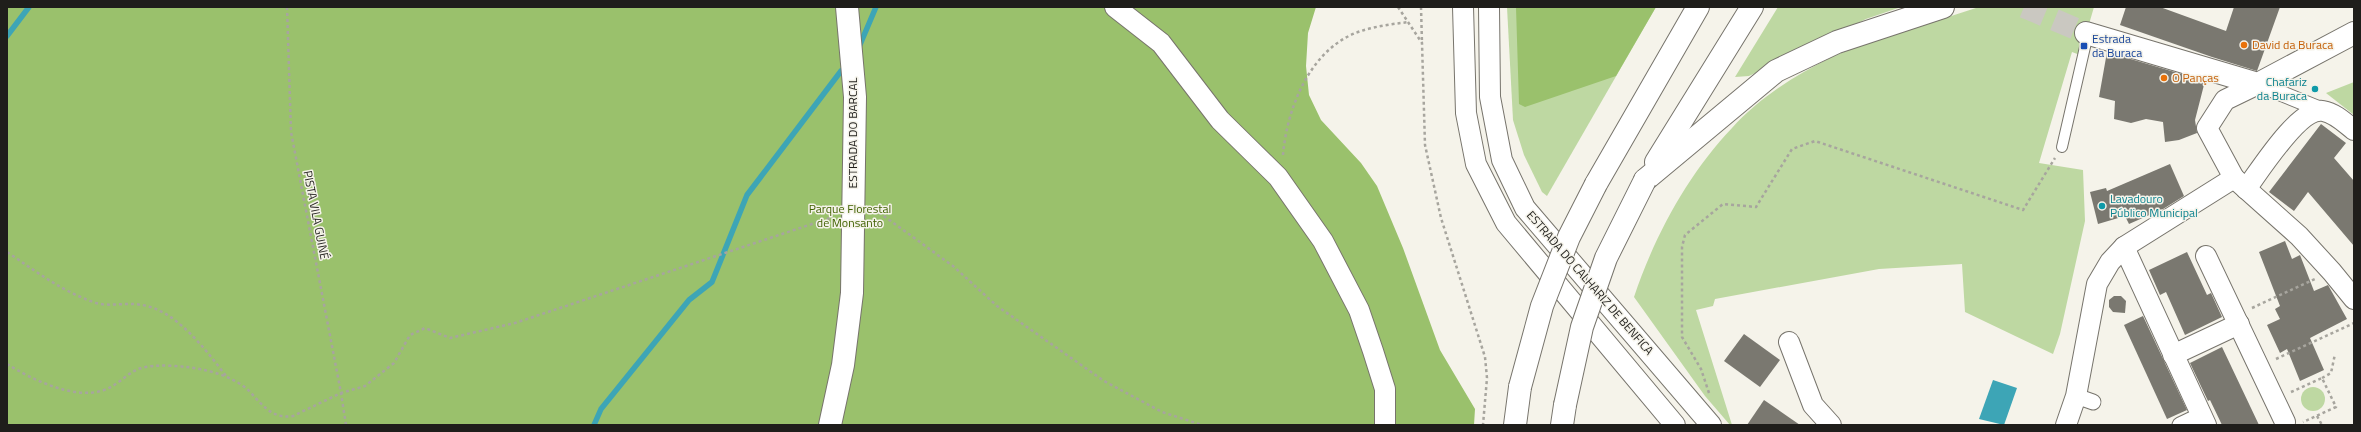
<svg xmlns="http://www.w3.org/2000/svg" width="2361" height="432" font-family="'Titillium Web',sans-serif">
	<style>
		.green { fill: #bed8a2 }
		.forest { fill: #9ac16c }
		.water { fill: #3da5b6 }
		.lines { fill: none; stroke-linecap: round; stroke-linejoin: round }
		.stream { stroke: #3da5b6; stroke-width: 5.5 }
		.building { fill: #7a7870 }
		.tertiary-tunnel { stroke: #cac8c1; stroke-width: 22; stroke-dasharray: 22 11; stroke-linecap: butt }
		.service-casing { stroke: #77746c; stroke-width: 12 }
		.pedestrian-casing { stroke: #77746c; stroke-width: 17 }
		.minor-casing { stroke: #77746c; stroke-width: 22 }
		.tertiary-casing { stroke: #77746c; stroke-width: 24 }
		.trunk-casing { stroke: #77746c; stroke-width: 24 }
		.path { stroke: #a7a59e; stroke-width: 2.5; stroke-dasharray: 3 3; stroke-linecap: butt }
		.service { stroke: #fff; stroke-width: 10 }
		.pedestrian { stroke: #fff; stroke-width: 15 }
		.minor { stroke: #fff; stroke-width: 20 }
		.tertiary { stroke: #fff; stroke-width: 22 }
		.trunk { stroke: #fff; stroke-width: 22 }
		.trunk-bridge-casing { stroke: #77746c; stroke-width: 24; stroke-linecap: butt }
		.trunk-bridge { stroke: #fff; stroke-width: 22 }
		.food-dot { fill: #e8710a; stroke: #f5f3ea; stroke-width: 1.5 }
		.transit-dot { fill: #1a4fb4; stroke: #f5f3ea; stroke-width: 1.5 }
		.culture-dot { fill: #0f9aa8; stroke: #f5f3ea; stroke-width: 1.5 }
		.labels { text-anchor: middle; stroke-width: 3; stroke-linejoin: round; paint-order: stroke }
		.transit-label { font-size: 12px; fill: #164399; stroke: #f5f3ea; text-anchor: start }
		.food-label { font-size: 12px; fill: #c56008; stroke: #f5f3ea; text-anchor: start }
		.culture-label { font-size: 12px; fill: #0d838f; stroke: #f5f3ea; text-anchor: end }
		.street-label { font-size: 12px; fill: #1f1e1b; stroke: #f5f3ea }
		.park-label { font-size: 12px; fill: #406100; stroke: #f5f3ea }
	</style>
	<rect width="100%" height="100%" fill="#f5f3ea"/>
	<!-- green -->
	<g class="green">
		<path d="M1507,7H1656L1547,196L1542,192L1524,155L1513,120Z"/>
		<path d="M1778,7H1901L1866,19L1749,76L1735,77Z"/>
		<path d="M1979,7H2094L2080,55L2072,52L2039,163L2083,170L2085,221L2060,334L2053,354L1965,312L1962,264L1879,269L1715,299L1713,306L1696,310L1732,425H1730L1705,396L1634,297C1654,237 1688,174 1732,128C1758,99 1795,75 1830,58C1849,49 1870,43 1890,36C1920,26 1949,17 1979,7Z"/>
		<path d="M2354,82V115L2326,93Z"/>
		<circle cx="2313" cy="399" r="12"/>
	</g>
	<!-- forest -->
	<g class="forest">
		<path d="M7,7H1316L1308,33L1306,66L1309,95L1321,120L1361,163L1377,186L1403,248L1440,350L1475,409L1474,425H7Z"/>
		<path d="M1516,7H1656L1616,76L1525,107L1519,104Z"/>
	</g>
	<!-- water -->
	<path class="water" d="M1993,380L2017,388L2004,425L1979,419Z"/>
	<g class="lines">
		<!-- stream -->
		<g class="stream">
			<path d="M7,36L29,7"/>
			<path d="M859,47L876,7"/>
			<path d="M594,425L601,409L689,300L712,282L747,195L841,71"/>
		</g>
	</g>
	<!-- building -->
	<g class="building">
		<path d="M2126,7H2160L2226,31L2234,7H2280L2257,71L2212,57L2120,25Z"/>
		<path d="M2107,52L2205,81L2195,120L2197,133L2179,140L2165,142L2163,122L2146,119L2131,123L2114,119L2115,101L2099,97Z"/>
		<path d="M2321,124L2346,143L2334,158L2354,181V246L2308,192L2294,211L2269,192Z"/>
		<path d="M2170,164L2184,196L2163,209L2129,224L2125,216L2098,224L2090,192L2106,188L2107,191Z"/>
		<path d="M2285,241L2292,259L2300,255L2314,291L2328,285L2347,319L2310,338L2324,370L2300,381L2287,349L2280,353L2267,325L2280,319L2275,309L2280,306L2259,252Z"/>
		<path d="M2187,252L2207,295L2211,293L2222,317L2185,335L2166,292L2160,295L2149,270Z"/>
		<path d="M2114,296H2121L2126,301L2125,313L2113,312L2109,307V300Z"/>
		<path d="M2143,316L2187,410L2167,419L2124,325Z"/>
		<path d="M1744,334L1780,360L1760,387L1724,361Z"/>
		<path d="M2222,347L2259,425H2222L2210,400L2208,401L2190,363Z"/>
		<path d="M1764,400L1800,425H1747Z"/>
	</g>
	<g class="lines">
		<!-- tertiary-tunnel -->
		<path class="tertiary-tunnel" d="M2024,7L2086,33"/>
		<!-- service casing -->
		<g class="service-casing">
			<path id="service" d="M2062,147L2088,34"/>
		</g>
		<!-- pedestrian casing -->
		<g class="pedestrian-casing">
			<g id="pedestrian">
				<path d="M2258,84L2322,110"/>
				<path d="M2076,396L2093,402"/>
				<path d="M2180,425L2201,415"/>
			</g>
		</g>
		<!-- minor casing -->
		<g class="minor-casing">
			<g id="minor">
				<path d="M1115,7L1161,43L1220,120L1278,177L1323,241L1359,310L1373,351L1385,389V425"/>
				<path d="M1463,7L1466,113L1476,164L1506,223L1675,425"/>
				<path d="M1489,7L1490,97L1502,160L1525,208L1711,425"/>
				<path d="M2234,178L2299,236L2332,272L2354,299"/>
				<path d="M2246,189C2259,172 2299,107 2323,111C2335,113 2345,123 2354,130"/>
				<path d="M2124,247L2206,425"/>
				<path d="M2206,256L2285,422"/>
				<path d="M1789,342L1813,405L1831,425"/>
				<path d="M2173,355L2239,324"/>
				<path d="M2066,425L2076,396L2097,284L2110,262L2124,247L2234,178L2207,128L2225,100L2258,84"/>
			</g>
		</g>
		<!-- tertiary casing -->
		<g class="tertiary-casing">
			<g id="tertiary">
				<path d="M2086,33L2258,84L2354,33"/>
				<path d="M830,425L843,365L852,293L855,97L847,7"/>
			</g>
		</g>
		<!-- trunk casing -->
		<g class="trunk-casing">
			<g id="trunk">
				<path d="M1656,162L1752,7"/>
				<path d="M1645,180L1776,71L1837,42L1943,7"/>
				<path d="M1596,184L1698,7"/>
				<path d="M1515,425L1520,387"/>
				<path d="M1562,425L1565,405"/>
			</g>
		</g>
		<!-- path -->
		<g class="path">
			<path d="M287,7L291,132L341,393L346,425"/>
			<path d="M1398,7L1422,43L1425,145L1441,218L1485,357L1487,378L1483,425"/>
			<path d="M1421,7L1422,43"/>
			<path d="M1283,155C1287,107 1311,47 1361,31C1376,26 1393,24 1409,22"/>
			<path d="M874,209L953,266L997,306L1104,381L1162,412L1202,425"/>
			<path d="M7,252C37,272 61,291 96,303C110,307 127,302 142,305C176,310 206,350 226,376"/>
			<path d="M2252,308L2315,279"/>
			<path d="M2276,359L2354,323"/>
			<path d="M7,364C31,379 72,399 101,391C116,387 125,375 138,369C155,363 187,366 204,370C219,373 234,379 246,388C260,401 270,420 293,416L341,393L365,386L394,363L410,335L425,328L450,338L515,323L833,217"/>
			<path d="M2322,378L2331,373L2335,354"/>
			<path d="M2291,392L2322,378L2336,407L2303,422"/>
			<path d="M1709,393L1701,369L1682,337V247L1685,235L1723,204L1756,207L1792,149L1815,141L2023,210L2055,158"/>
			<path d="M2317,416L2322,425"/>
		</g>
		<!-- service -->
		<use href="#service" class="service"/>
		<!-- pedestrian -->
		<use href="#pedestrian" class="pedestrian"/>
		<!-- minor -->
		<use href="#minor" class="minor"/>
		<!-- tertiary -->
		<use href="#tertiary" class="tertiary"/>
		<!-- trunk -->
		<use href="#trunk" class="trunk"/>
		<!-- trunk-bridge casing -->
		<g class="trunk-bridge-casing">
			<g id="trunk-bridge">
				<path d="M1520,387L1542,306L1569,237L1596,184"/>
				<path d="M1565,405L1582,327L1606,258L1645,180"/>
			</g>
		</g>
		<!-- trunk-bridge -->
		<use href="#trunk-bridge" class="trunk-bridge"/>
	</g>
	<!-- markers -->
	<g class="food-dot">
		<circle cx="2244" cy="45" r="4"/>
		<circle cx="2164" cy="78" r="4"/>
	</g>
	<rect class="transit-dot" x="2080" y="42" width="8" height="8" rx="2"/>
	<g class="culture-dot">
		<circle cx="2315" cy="89" r="4"/>
		<circle cx="2102" cy="206" r="4"/>
	</g>
	<g class="labels">
		<!-- transit labels -->
		<g class="transit-label">
			<text x="2092" y="43">Estrada<tspan x="2092" dy="14">da Buraca</tspan></text>
		</g>
		<!-- food labels -->
		<g class="food-label">
			<text x="2252" y="49">David da Buraca</text>
			<text x="2172" y="82">O Panças</text>
		</g>
		<!-- culture labels -->
		<g class="culture-label">
			<text x="2307" y="86">Chafariz<tspan x="2307" dy="14">da Buraca</tspan></text>
			<text x="2110" y="203" text-anchor="start">Lavadouro<tspan x="2110" dy="14">Público Municipal</tspan></text>
		</g>
		<!-- street labels -->
		<g class="street-label">
			<text transform="translate(853 133) rotate(-90)" y="4">ESTRADA DO BARCAL</text>
			<text transform="translate(316 215) rotate(79)" y="4">PISTA VILA GUINÉ</text>
			<text transform="translate(1590 283) rotate(49)" y="4">ESTRADA DO CALHARIZ DE BENFICA</text>
		</g>
		<!-- park labels -->
		<g class="park-label">
			<text x="850" y="213">Parque Florestal<tspan x="850" dy="14">de Monsanto</tspan></text>
		</g>
	</g>
	<!-- border -->
	<rect width="2361" height="432" fill="none" stroke="#1f1e1b" stroke-width="16"/>
</svg>
